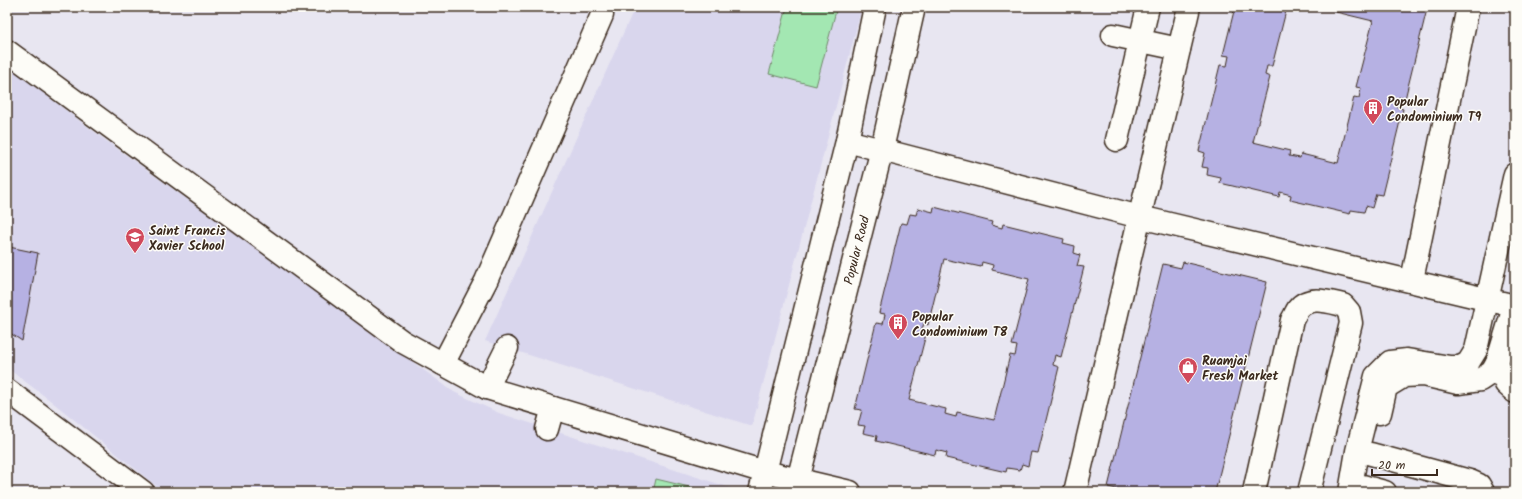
<svg xmlns="http://www.w3.org/2000/svg" width="1522" height="499" font-family="Kalam,sans-serif">
	<style>
		.built { fill: #d9d6ed }
		.green { fill: #a3e7b2; stroke: #6f8868 }
		.building { fill: #b6b1e3; stroke: #3b2a1e; fill-rule: evenodd }
		.lines { fill: none; stroke-linecap: round; stroke-linejoin: round }
		.minor-casing { stroke: #3b2a1e; stroke-width: 25 }
		.minor { stroke: #fdfcf7; stroke-width: 22 }
		.labels { text-anchor: middle; stroke-width: 3; stroke-linejoin: round; paint-order: stroke }
		.poi-label { font-size: 13px; font-weight: bold; fill: #3b2a1e; stroke: #fdfcf7; text-anchor: start }
		.street-label { font-size: 13px; fill: #3b2a1e; stroke: #fdfcf7 }
	</style>
	<rect width="100%" height="100%" fill="#e8e6f1"/>
	<filter id="ink" filterUnits="userSpaceOnUse"><feTurbulence type="fractalNoise" baseFrequency=".025" numOctaves="2"/><feDisplacementMap in="SourceGraphic" scale="8" xChannelSelector="R" yChannelSelector="G"/><feConvolveMatrix kernelMatrix="1 2 1 2 8 2 1 2 1" color-interpolation-filters="sRGB"/></filter>
	<g filter="url(#ink)">
		<!-- built -->
		<g class="built">
			<path d="M635,7H862L752,426L485,341Z"/>
			<path d="M7,66L105,140L454,392L499,413L731,488L730,492H164L51,401L7,368Z"/>
		</g>
		<!-- green -->
		<g class="green">
			<path d="M787,7H837L816,86L769,74Z"/>
			<path d="M656,479L710,492H653Z"/>
		</g>
		<!-- building -->
		<g class="building">
			<path d="M1235,7H1287L1272,66H1267L1265,75L1270,77L1253,142L1290,151L1289,156L1300,158L1301,154L1338,163L1354,97L1359,98L1361,88L1356,87L1373,21L1336,12L1337,7H1421L1427,9L1405,99L1399,97L1397,107L1403,109L1382,195L1376,194L1372,208L1366,206L1364,212L1351,210L1350,214L1290,200L1291,195L1280,192L1279,197L1220,183L1221,178L1207,175L1208,168L1202,167L1205,153L1199,151L1220,65L1227,66L1229,56L1223,55Z"/>
			<path d="M7,130L9,135L10,166L7,174Z"/>
			<path d="M934,207L992,222L991,225L1002,228L1003,224L1064,239L1063,243L1075,246L1074,253L1080,255L1077,266L1084,267L1061,357L1055,355L1053,365L1059,367L1038,453L1031,452L1028,466L1022,464L1020,470L1007,468L1006,472L946,458L947,453L936,450L935,455L876,441L877,436L863,433L865,426L858,425L862,410L855,409L876,323L883,324L885,314L879,313L901,223L907,224L910,214L916,215L918,208L933,212ZM944,259L981,267L982,262L993,265L992,270L1029,279L1012,345L1017,346L1015,356L1010,355L994,420L957,412L956,417L945,414L946,409L909,400L926,334L921,333L924,323L928,325Z"/>
			<path d="M7,243L9,247L38,253L22,341L7,331Z"/>
			<path d="M1183,262L1267,282L1215,492H1130L1108,487L1163,264L1181,268Z"/>
		</g>
		<g class="lines">
			<!-- minor casing -->
			<g class="minor-casing">
				<g id="minor">
					<path d="M1113,35L1179,49"/>
					<path d="M7,51L403,342L487,388L765,472L850,492"/>
					<path d="M1117,140L1148,7"/>
					<path d="M847,141L1140,217L1515,306"/>
					<path d="M1412,280L1468,7"/>
					<path d="M1497,363L1506,384L1515,392"/>
					<path d="M443,364L486,281L602,15"/>
					<path d="M487,388L507,348"/>
					<path d="M7,390L143,492"/>
					<path d="M1380,413L1386,387L1404,376L1424,375L1458,383L1480,380L1492,372L1497,363L1515,304"/>
					<path d="M547,429L553,408"/>
					<path d="M1371,454L1470,481L1479,485L1483,492"/>
					<path d="M1363,486L1385,492"/>
					<path d="M760,492L847,141L875,7"/>
					<path d="M795,492L882,149L914,7"/>
					<path d="M1075,492L1189,7"/>
					<path d="M1254,492L1292,320C1294,317 1296,312 1298,309C1309,295 1329,302 1343,305L1349,312L1351,323L1309,492"/>
					<path d="M1350,492L1357,451L1376,376L1390,362L1407,360L1450,367H1460L1468,363L1476,350L1515,174"/>
				</g>
			</g>
			<!-- minor -->
			<use href="#minor" class="minor"/>
		</g>
	</g>
	<!-- icons -->
	<defs>
		<g id="building-pin" transform="scale(1)"><path d="M0 17L-7.5 6A9.5 9.5 0 1 1 7.5 6Z" fill="#d1495b" stroke="#fdfcf7"/><path d="M-4-6H4V6H1V3H-1V6H-4ZM-2.5-4.3h1.7v1.8h-1.7ZM.8-4.3h1.7v1.8H.8ZM-2.5-1h1.7V.8h-1.7ZM.8-1h1.7V.8H.8Z" fill="#fff"/></g>
		<g id="school-pin" transform="scale(1)"><path d="M0 17L-7.5 6A9.5 9.5 0 1 1 7.5 6Z" fill="#d1495b" stroke="#fdfcf7"/><path d="M0-5L7-2L0 1L-7-2ZM-4 1L0 2.5L4 1V4Q0 6-4 4Z" fill="#fff"/></g>
		<g id="shop-pin" transform="scale(1)"><path d="M0 17L-7.5 6A9.5 9.5 0 1 1 7.5 6Z" fill="#d1495b" stroke="#fdfcf7"/><path d="M-5-2.5h2.3a2.7 3.5 0 0 1 5.4 0H5L5.5 6h-11ZM-1.5-2.5h3a1.5 2.3 0 0 0-3 0Z" fill="#fff"/></g>
	</defs>
	<g fill-rule="evenodd">
		<use href="#building-pin" x="1373" y="108"/>
		<use href="#school-pin" x="135" y="237"/>
		<use href="#building-pin" x="898" y="323"/>
		<use href="#shop-pin" x="1188" y="367"/>
	</g>
	<g class="labels">
		<!-- poi labels -->
		<g class="poi-label">
			<text x="1387" y="106">Popular<tspan x="1387" dy="15">Condominium T9</tspan></text>
			<text x="149" y="235">Saint Francis<tspan x="149" dy="15">Xavier School</tspan></text>
			<text x="912" y="321">Popular<tspan x="912" dy="15">Condominium T8</tspan></text>
			<text x="1202" y="365">Ruamjai<tspan x="1202" dy="15">Fresh Market</tspan></text>
		</g>
		<!-- street labels -->
		<g class="street-label">
			<text transform="translate(856 250) rotate(-76)" y="5">Popular Road</text>
		</g>
	</g>
	<!-- margin -->
	<rect width="1522" height="499" fill="none" stroke="#fdfcf7" stroke-width="24"/>
	<rect x="12" y="12" width="1498" height="475" fill="none" stroke="#3b2a1e" stroke-width="1.5" filter="url(#ink)"/>
	<!-- scale -->
	<path d="M1372 469v6h65v-6" fill="none" stroke="#3b2a1e" stroke-width="2"/>
	<text x="1378" y="469" font-size="12" fill="#3b2a1e" stroke="#fdfcf7" stroke-width="3" paint-order="stroke">20 m</text>
</svg>
